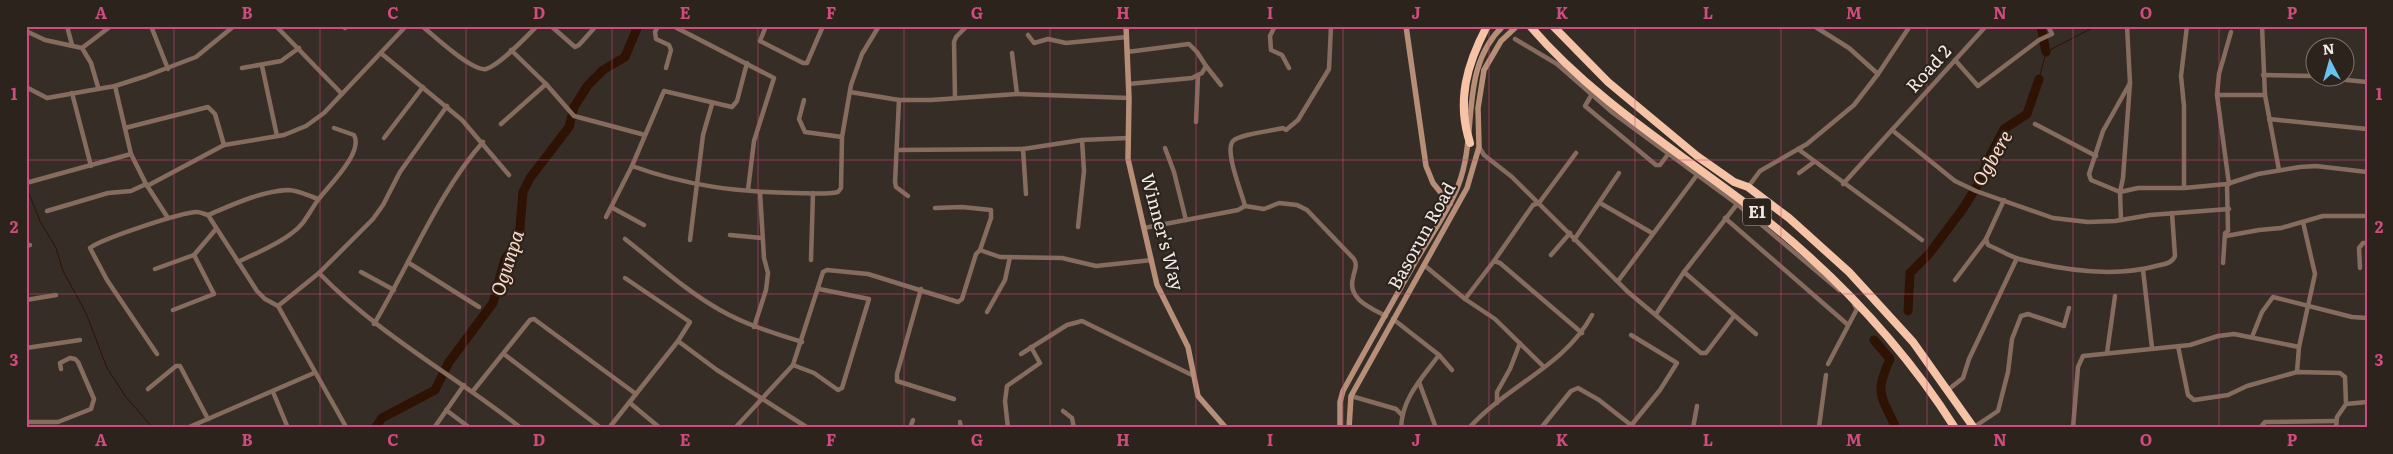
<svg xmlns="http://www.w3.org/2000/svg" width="2393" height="454" font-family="Literata,serif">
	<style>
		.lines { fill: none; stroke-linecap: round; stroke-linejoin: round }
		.stream { stroke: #2e1203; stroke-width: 1 }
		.river { stroke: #2e1203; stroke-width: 9 }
		.street { stroke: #866c5e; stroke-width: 4.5 }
		.secondary { stroke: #b78e78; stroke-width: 5.5 }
		.highway { stroke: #f6c3a7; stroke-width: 8 }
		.grid { fill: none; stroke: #ce4c7e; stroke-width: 1; stroke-opacity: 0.55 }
		.labels { text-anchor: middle; stroke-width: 4.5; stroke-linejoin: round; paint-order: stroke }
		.shield { fill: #2d231d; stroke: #b6aeaa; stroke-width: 1 }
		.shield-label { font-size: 16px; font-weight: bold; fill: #f1eae6 }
		.street-label { font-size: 18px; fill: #f1eae6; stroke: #2d231d }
		.water-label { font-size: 19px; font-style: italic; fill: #ffdbc8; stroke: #2d231d }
		.neatline { fill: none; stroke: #ce4c7e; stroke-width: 2 }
		.grid-label { font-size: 16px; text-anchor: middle; font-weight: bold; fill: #ce4c7e }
	</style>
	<rect width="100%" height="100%" fill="#372d27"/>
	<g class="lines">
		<!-- stream -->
		<g class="stream">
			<path d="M2039,79L2046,52L2096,26"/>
			<path d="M26,186L40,221L56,248L63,271L86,313L107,368L126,397L153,428"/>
		</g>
		<!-- river -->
		<g class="river">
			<path d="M2041,26L2046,52"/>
			<path d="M1908,311L1910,273L1929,254L1962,210L1979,183L1988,160L2004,129L2027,114L2039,79"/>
			<path d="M1874,340L1890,359C1874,394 1881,395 1896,428"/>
			<path d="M375,428L382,418L435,390L449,362L493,303L505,259L519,239L523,192L530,178L569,127L574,107L588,85L603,70L625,57L638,26"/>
		</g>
		<!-- street -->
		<g class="street">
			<path d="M67,26L72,45"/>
			<path d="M151,26L168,69"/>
			<path d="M276,26L342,94"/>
			<path d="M344,26L345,28"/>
			<path d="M422,26C433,35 472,72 486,69C500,65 526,37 537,26"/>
			<path d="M551,26L575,47L579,45L596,26"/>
			<path d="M658,26L655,32L656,39L669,45L671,50L666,68"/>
			<path d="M673,26L774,78L754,141L748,190"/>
			<path d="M766,26L760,41L803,63H807L823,26"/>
			<path d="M1275,26L1270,36L1271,50L1282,55L1289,68"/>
			<path d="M1814,26L1849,48L1878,74"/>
			<path d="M2262,26L2265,95L2279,170"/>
			<path d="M26,31L45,40L82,48L91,63L98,87"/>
			<path d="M1028,35L1034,43L1048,39L1066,43L1127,37"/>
			<path d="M1515,39L1557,64L1613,113L1737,204L1839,290"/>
			<path d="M82,48L111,26"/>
			<path d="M1127,52L1189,44L1197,52L1206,66L1221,85"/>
			<path d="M1012,53L1017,94"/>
			<path d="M382,54L462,120L509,175"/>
			<path d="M1955,60L1978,86L2039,40L2052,34L2048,26"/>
			<path d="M262,66L277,136"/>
			<path d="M242,68L281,61L299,48"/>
			<path d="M2263,75L2316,76"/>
			<path d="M2326,78L2367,82"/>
			<path d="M2130,83L2103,131L2089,174L2091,180L2120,192L2138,188H2184L2227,184L2258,174L2300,167L2316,166L2367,172"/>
			<path d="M546,84L574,116L645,135"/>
			<path d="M1128,84L1192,78L1202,73L1206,66"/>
			<path d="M115,86L131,154L146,184L168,218"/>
			<path d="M26,87L47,98L115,86L146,76L196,57L234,26"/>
			<path d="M850,92L899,100H931L1017,94L1129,98"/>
			<path d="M72,93L91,166"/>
			<path d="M1592,94L1585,106L1656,165H1660L1669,153"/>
			<path d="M2217,95H2265"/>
			<path d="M955,98L954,42L956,37L967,26"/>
			<path d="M804,100L799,119L805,132L842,137"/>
			<path d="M899,100L895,182L896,187L908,196"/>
			<path d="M2269,119L2367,129"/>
			<path d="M1196,122L1198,75"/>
			<path d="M501,124L546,84L511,50"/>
			<path d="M2035,124L2096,156"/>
			<path d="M125,128L208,107L215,114L224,145"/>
			<path d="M1892,130L1955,181L1976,191L2053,218L2088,222L2115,221L2150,215L2229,209"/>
			<path d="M384,138L423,87"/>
			<path d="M1479,147L1484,155L1512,177L1628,292L1701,353H1706L1734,316"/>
			<path d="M1165,148L1174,172L1186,220"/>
			<path d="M1798,149L1922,240"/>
			<path d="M897,150L1023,149"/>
			<path d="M632,166C688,186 736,192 795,193C809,193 824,195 838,192L841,188L842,137L851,85L862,54L879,26"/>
			<path d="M1799,173L1814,162"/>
			<path d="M26,183L131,154"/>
			<path d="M1843,184L1986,26"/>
			<path d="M2229,184L2217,95L2219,74L2231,32"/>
			<path d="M147,186L224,145L284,135L306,126L324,113L406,26"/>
			<path d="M1748,187L1760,171L1807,144L1854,105L1878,74L1910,26"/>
			<path d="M2184,188V106L2181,76L2187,26"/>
			<path d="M1026,194L1023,149L1082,140L1128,138"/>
			<path d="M2004,200L1986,239L1988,245C1998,249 2009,256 2019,259C2062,270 2113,278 2156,266C2163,264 2172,264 2175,256L2172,213"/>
			<path d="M1600,203L1652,233"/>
			<path d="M1245,206L1264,209L1279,203L1297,205L1307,210L1354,259C1358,266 1354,271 1353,278C1347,299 1371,308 1386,316"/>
			<path d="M611,207L644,225"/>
			<path d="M935,208L962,207L991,210V218L980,250"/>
			<path d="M47,211L108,193L131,191L146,184"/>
			<path d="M208,215C232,205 261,191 288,190C298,190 309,196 318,199"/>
			<path d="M606,217L632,166L664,91L732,107L737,101L747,63"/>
			<path d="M1725,218L1847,324"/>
			<path d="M2121,220L2120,192L2123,178L2130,83L2127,26"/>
			<path d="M1078,227L1084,171L1082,140"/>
			<path d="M1144,228L1238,210L1245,206C1242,193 1224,151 1233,141C1240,134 1272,131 1283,128L1286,130L1298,120L1329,69L1331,26"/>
			<path d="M730,235L762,238"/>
			<path d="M2226,236L2259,230L2281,228L2323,216H2367"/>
			<path d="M625,239C656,263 686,291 720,310C746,325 774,333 802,342"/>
			<path d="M690,240L703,135L712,104"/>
			<path d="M1574,240L1619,173"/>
			<path d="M26,246L30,245"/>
			<path d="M1551,255L1570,233"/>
			<path d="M811,260L813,193"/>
			<path d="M1494,261L1533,205L1539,203L1576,153"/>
			<path d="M238,262C256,253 277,245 292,233C305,224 309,212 318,200C327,187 364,153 354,135L334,128"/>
			<path d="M409,263L479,307"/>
			<path d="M2223,263L2225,233L2228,231L2227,184"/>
			<path d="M1424,265L1465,299L1495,319L1544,367"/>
			<path d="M2360,268L2359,248L2363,243H2367"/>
			<path d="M155,269L194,255L216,229"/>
			<path d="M2143,270L2152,348"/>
			<path d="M361,272L394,290"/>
			<path d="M1684,272L1756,334"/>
			<path d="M319,273C379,335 454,375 521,428"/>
			<path d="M1955,280L1986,239"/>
			<path d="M1618,281L1697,175"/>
			<path d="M921,289L897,374V381L954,399"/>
			<path d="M1465,299L1494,261L1500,263L1582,333"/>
			<path d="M26,300L56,295"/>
			<path d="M278,306L319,273L373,219L383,205L400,172L447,106"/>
			<path d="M173,310L214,294L194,255"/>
			<path d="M987,312L1005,280L1010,257"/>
			<path d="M1656,314L1684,272L1738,203"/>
			<path d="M1393,319L1439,355L1452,370"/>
			<path d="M374,324C408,267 440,190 483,142"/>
			<path d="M754,327L766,290L768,273L764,258L760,192"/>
			<path d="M2252,337L2262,312L2273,297L2352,317L2367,318"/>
			<path d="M678,341L717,370L808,428"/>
			<path d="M2178,346L2188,395L2194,400L2228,395L2247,386L2297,372L2340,373L2345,377L2346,404L2337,417L2336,428"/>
			<path d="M26,348L80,340"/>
			<path d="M2107,353L2115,296"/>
			<path d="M157,354L107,280L90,248C101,239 182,212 197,212C200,212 204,214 208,215L257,291L265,299L278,306L345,425L343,428"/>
			<path d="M504,354L601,428"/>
			<path d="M1021,354L1067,325L1082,321L1192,375"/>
			<path d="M1828,364L1857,309L1854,304"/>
			<path d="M793,365L814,373L838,390L842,388L869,299L819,289"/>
			<path d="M2297,372L2299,347L2315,274L2303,222"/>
			<path d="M1419,382L1436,428"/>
			<path d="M148,389L176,366H180L208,419"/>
			<path d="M1949,389L1963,378L1969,359L2017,258"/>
			<path d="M473,391L530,320L534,319L636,394"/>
			<path d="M273,392L288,428"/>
			<path d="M1351,396L1396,409L1402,415"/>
			<path d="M630,403L660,428"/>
			<path d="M1497,403V392L1510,369L1520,343"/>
			<path d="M2346,404L2367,402"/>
			<path d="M446,410L470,428"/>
			<path d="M1063,411L1072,418L1074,428"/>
			<path d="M26,422H58L91,409L94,399L78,362L75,359L70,358L60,363L61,369"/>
			<path d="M960,422L961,428"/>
			<path d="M1819,427L1826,375"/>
			<path d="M1974,427L1998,411L2008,372L2012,339L2021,316L2028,314L2064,326L2069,308"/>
			<path d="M187,428L314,373"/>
			<path d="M434,428L464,385"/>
			<path d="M609,428L678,341L690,322L625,278"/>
			<path d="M735,428L793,365L823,272L827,270L868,274L958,302L962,299L976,254L980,250L1000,257L1062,258L1096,266L1152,260"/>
			<path d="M910,428L913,420"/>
			<path d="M1008,428L1005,401L1007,386L1040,363L1031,347"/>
			<path d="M1401,428C1402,398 1422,378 1439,355"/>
			<path d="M1469,428C1506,386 1565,366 1592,315"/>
			<path d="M1541,428L1571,391L1578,388L1599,400L1631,425"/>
			<path d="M1629,428L1660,390L1677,363L1631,335"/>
			<path d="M1693,428L1697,406"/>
			<path d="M2073,428L2078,367L2083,356L2190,345L2218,336L2234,334L2299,347"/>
			<path d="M2260,428L2265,422L2336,421"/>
		</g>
		<!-- secondary -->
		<g class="secondary">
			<path d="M1126,26L1129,98L1128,159L1157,285L1188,347L1198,396L1226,428"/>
			<path d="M1406,26L1426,166L1433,183L1450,204"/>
			<path d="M1340,428V402L1343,391C1367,347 1392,303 1417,259C1431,235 1448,212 1458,186C1479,133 1458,69 1503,26"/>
			<path d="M1349,428L1351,396L1467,188L1479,147L1478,108L1484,70L1501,41L1517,26"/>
		</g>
		<!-- highway -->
		<g class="highway">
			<path d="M1530,26C1590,96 1668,145 1741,200C1825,264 1898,338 1955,428"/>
			<path d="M1553,26L1608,82L1697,156L1734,182L1748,187L1789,218L1849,272L1913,342L1974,428"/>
			<path d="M1470,143C1456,101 1467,64 1487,26"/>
		</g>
	</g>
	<!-- grid -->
	<path class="grid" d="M174,26V428M320,26V428M466,26V428M612,26V428M758,26V428M904,26V428M1050,26V428M1196,26V428M1343,26V428M1489,26V428M1635,26V428M1781,26V428M1927,26V428M2073,26V428M2219,26V428M26,160H2367M26,294H2367"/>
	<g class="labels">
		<!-- shield labels -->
		<rect class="shield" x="1743" y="198.5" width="28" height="27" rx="4"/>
		<g class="shield-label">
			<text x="1757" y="218">E1</text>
		</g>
		<!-- street labels -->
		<g class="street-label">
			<text transform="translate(1929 69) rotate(-48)" y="6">Road 2</text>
			<text transform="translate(1162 232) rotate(75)" y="6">Winner's Way</text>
			<text transform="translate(1422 236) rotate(-61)" y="6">Basorun Road</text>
		</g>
		<!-- water labels -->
		<g class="water-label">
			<text transform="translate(1992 158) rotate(-60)" y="7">Ogbere</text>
			<text transform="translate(507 263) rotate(-72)" y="7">Ogunpa</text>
		</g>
	</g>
	<!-- border -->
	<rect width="2393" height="454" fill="none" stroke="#2d231d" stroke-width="55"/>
	<!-- north arrow -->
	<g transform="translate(2330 62) rotate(354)"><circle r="24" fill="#2d231d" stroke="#7b736d"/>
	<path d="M0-4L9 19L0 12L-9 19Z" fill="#67c4ef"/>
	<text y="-8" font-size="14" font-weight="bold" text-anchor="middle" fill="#f1eae6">N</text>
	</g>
	<rect x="28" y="28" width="2338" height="398" class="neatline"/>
	<g class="grid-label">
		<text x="101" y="19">A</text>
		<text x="247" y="19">B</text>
		<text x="393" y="19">C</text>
		<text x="539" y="19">D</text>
		<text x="685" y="19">E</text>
		<text x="831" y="19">F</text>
		<text x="977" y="19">G</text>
		<text x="1123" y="19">H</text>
		<text x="1270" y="19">I</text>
		<text x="1416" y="19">J</text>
		<text x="1562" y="19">K</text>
		<text x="1708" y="19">L</text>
		<text x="1854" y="19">M</text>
		<text x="2000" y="19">N</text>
		<text x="2146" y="19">O</text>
		<text x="2292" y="19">P</text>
		<text x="14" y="100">1</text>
		<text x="2379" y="100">1</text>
		<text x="14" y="233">2</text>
		<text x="2379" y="233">2</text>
		<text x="14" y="366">3</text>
		<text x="2379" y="366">3</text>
		<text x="101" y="446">A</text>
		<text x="247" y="446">B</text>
		<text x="393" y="446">C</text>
		<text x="539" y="446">D</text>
		<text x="685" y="446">E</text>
		<text x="831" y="446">F</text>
		<text x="977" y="446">G</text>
		<text x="1123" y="446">H</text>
		<text x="1270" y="446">I</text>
		<text x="1416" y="446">J</text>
		<text x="1562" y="446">K</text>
		<text x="1708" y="446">L</text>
		<text x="1854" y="446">M</text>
		<text x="2000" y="446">N</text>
		<text x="2146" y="446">O</text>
		<text x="2292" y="446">P</text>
	</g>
</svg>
